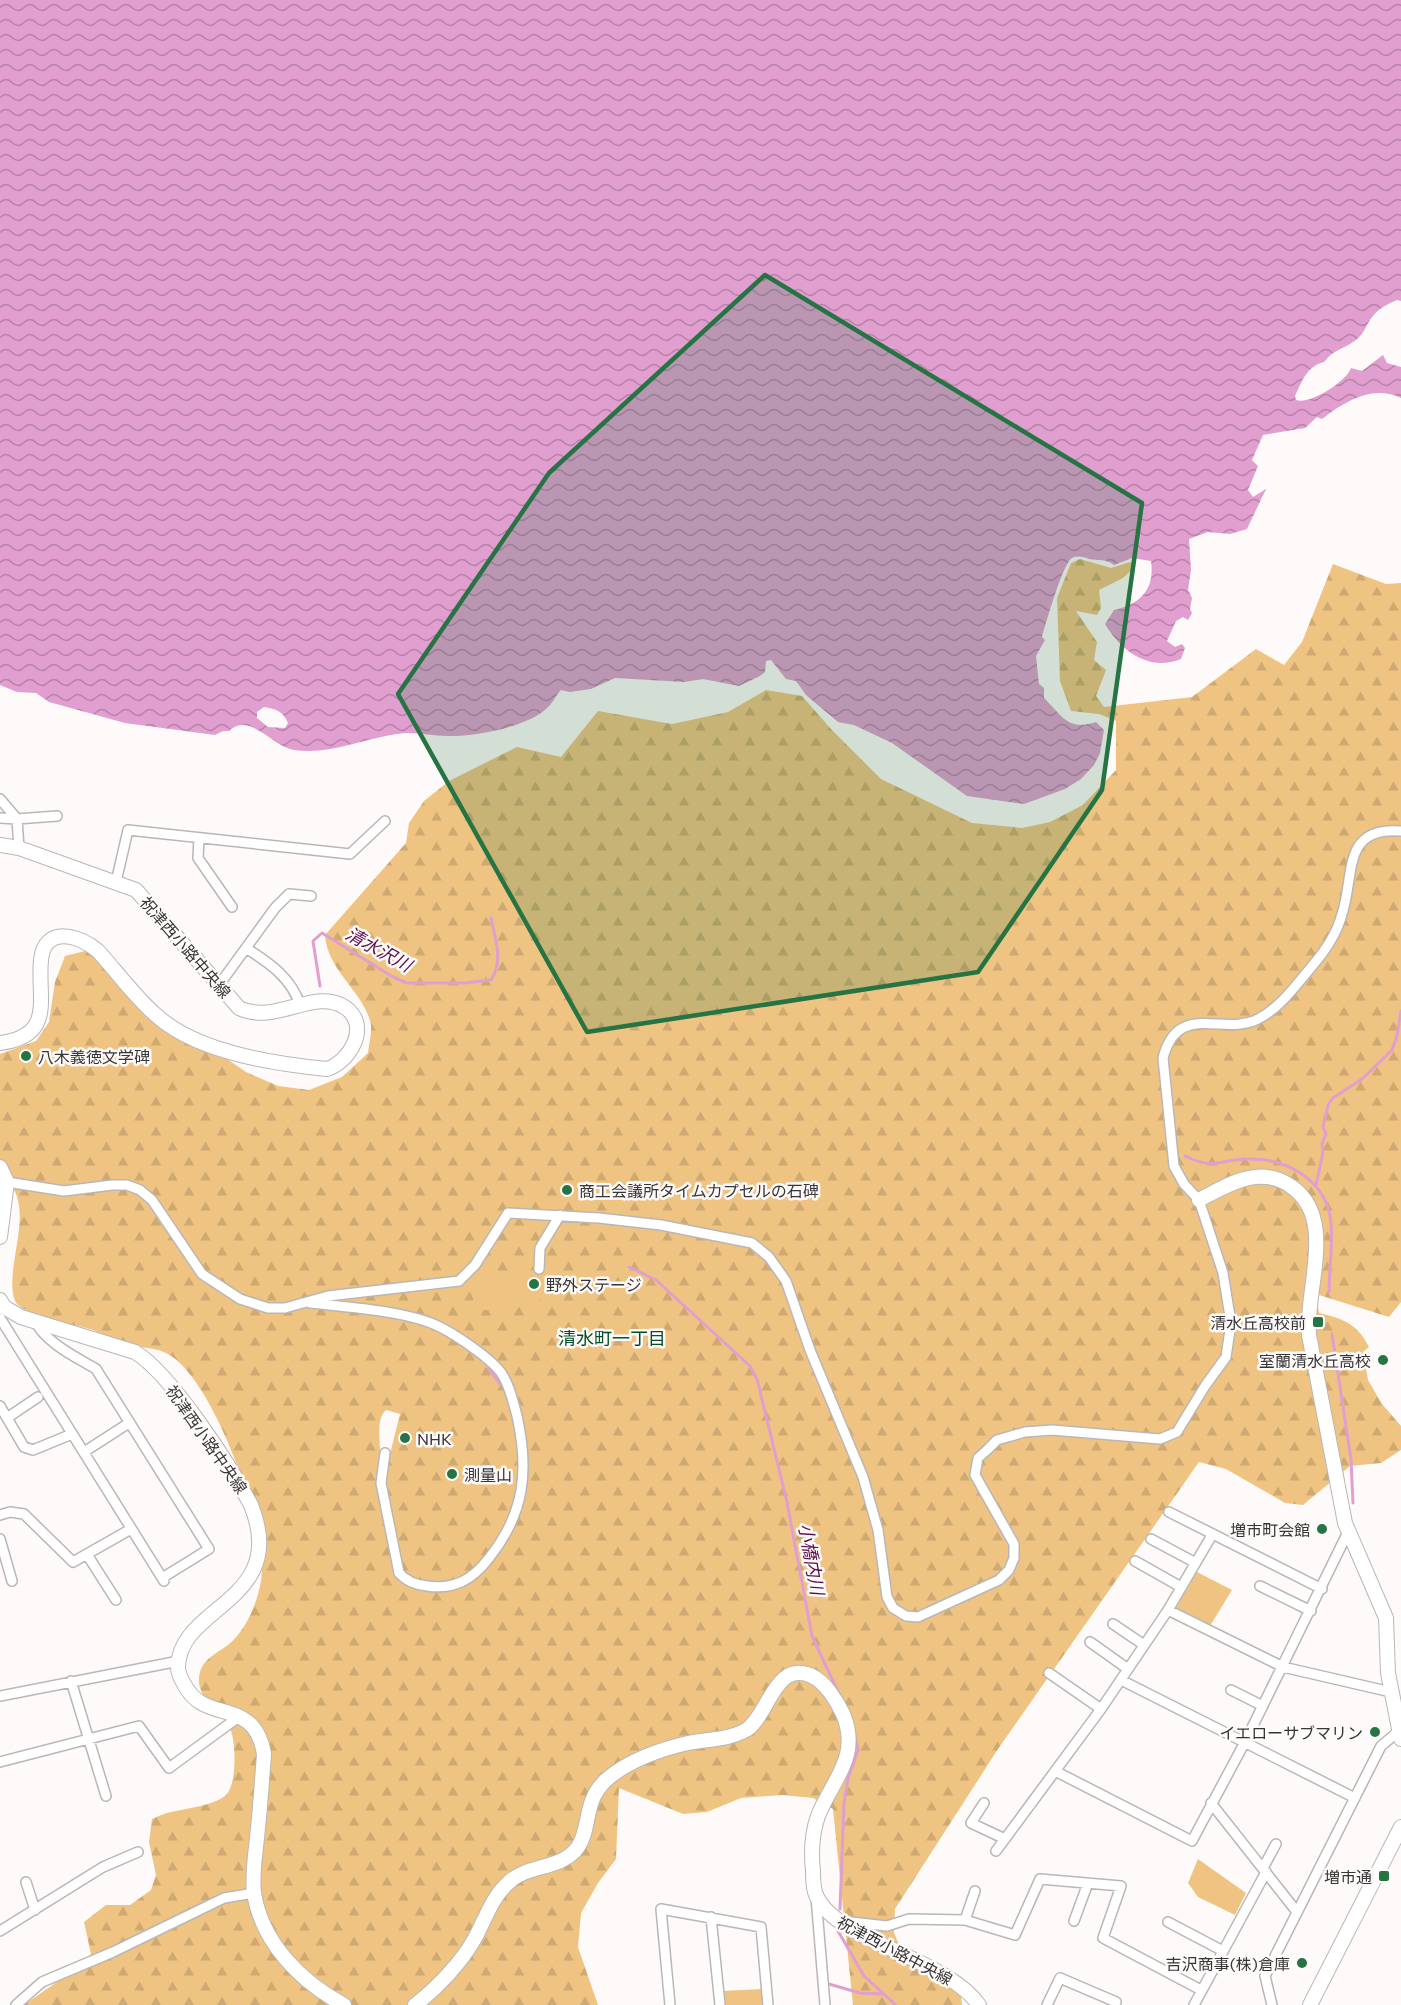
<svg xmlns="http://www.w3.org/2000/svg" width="1401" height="2005" font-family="Commissioner,'Noto Sans JP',sans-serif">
<defs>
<pattern id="forest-firs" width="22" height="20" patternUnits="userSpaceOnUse" patternTransform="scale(1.5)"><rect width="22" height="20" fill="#efc482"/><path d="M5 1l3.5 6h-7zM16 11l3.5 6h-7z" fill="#cea971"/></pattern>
<pattern id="water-waves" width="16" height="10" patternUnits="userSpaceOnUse" patternTransform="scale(1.5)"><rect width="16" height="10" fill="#e09fcf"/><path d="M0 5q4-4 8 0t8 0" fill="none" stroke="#b682a9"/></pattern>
</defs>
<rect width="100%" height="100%" fill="#fefaf9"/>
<!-- forest -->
<path fill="url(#forest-firs)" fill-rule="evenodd" d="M1080 559 1111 568 1130 562 1135 567 1123 578 1099 590 1101 608 1097 615 1076 611 1097 642 1094 660 1106 670 1096 696 1104 707 1192 697 1256 649 1284 665 1302 642 1333 564 1386 584 1401 583V1302L1389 1317 1316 1294 1319 1313C1342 1318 1358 1324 1369 1347L1363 1352 1368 1380 1382 1404 1401 1426V1450L1381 1463 1350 1466 1303 1505 1285 1503 1226 1469 1199 1462 998 1749 895 1909 894 1933 905 1958 961 1995 962 2005H853L833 1809 813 1798 782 1795 741 1798 707 1812 683 1814 619 1788 616 1859 598 1883 581 1913 578 1947 598 2005H24L71 1972 91 1954 84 1922 106 1905H130L151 1890 156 1875 149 1842 152 1819C174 1807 206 1810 225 1796 237 1786 236 1745 231 1731 225 1710 190 1699 201 1669 206 1657 219 1652 228 1645 246 1630 257 1604 261 1581 269 1533 213 1375 166 1353 156 1348 142 1348 131 1345 118 1342 105 1335 93 1330 72 1323 31 1318 16 1303 0 1271 43 1199 0 1177V1054L36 1041 49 1022 55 982 65 956 85 951 114 966 176 1024 246 1072 278 1086 309 1090 342 1077 368 1053C369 1043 373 1030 370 1020 360 989 327 969 325 935L406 843 409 823 424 801 449 781 517 747 561 757 598 711 672 724 728 712 766 690 802 696 831 729 881 779 972 823 1022 828 1050 822 1083 805 1116 770V721L1099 714 1071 711 1060 681 1057 598 1071 563ZM386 1410 400 1414 390 1454 380 1451C380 1438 376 1419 386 1410Z"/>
<!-- park -->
<path fill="#efc482" d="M541 1269 540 1299 535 1305 476 1311 470 1287 475 1279Z
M1197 1572 1232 1590 1210 1626 1176 1608Z
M1198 1859 1246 1893 1235 1915 1198 1897 1188 1883Z
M761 1989 763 2005H724L723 1991Z"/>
<!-- water -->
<path fill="url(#water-waves)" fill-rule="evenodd" d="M0 0H1401V301L1397 300C1388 304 1379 308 1373 316 1366 324 1365 333 1356 340 1344 349 1334 349 1324 362 1307 366 1302 381 1295 396L1296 400C1310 405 1347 381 1351 368L1362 371 1383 355 1387 363 1401 367V398C1373 384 1344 402 1322 419L1317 417 1305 428 1263 435 1252 460 1258 466 1248 490 1253 497 1266 489 1247 529 1230 534 1208 532 1189 539 1191 570 1188 590 1192 598 1190 609 1192 613 1188 620 1183 617 1176 621 1167 641 1175 647 1182 644 1185 648 1181 659C1149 672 1121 651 1105 624L1114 610C1141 604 1155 589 1151 561L1132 558 1114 565C1105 558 1098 561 1089 559 1084 557 1078 555 1072 558 1063 563 1046 623 1042 637L1045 640 1036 656 1039 684 1044 688V698C1063 717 1068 731 1096 722L1104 730 1100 753 1094 765 1081 779 1065 789 1024 804 967 796 892 743 854 725 838 722 806 695 796 681 786 679 771 660 766 661 765 672 760 676 739 686 703 679 684 682 615 678 591 689 570 692 561 690C556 695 553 703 547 708 528 727 474 737 447 736 431 736 413 731 397 734 362 739 330 755 294 750 273 747 249 711 229 731H223L215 735 125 723 49 702 36 693 17 692 0 685ZM264 707C276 709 283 711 288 723L285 728 268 727 257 718V712Z"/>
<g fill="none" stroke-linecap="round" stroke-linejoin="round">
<!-- stream -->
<path stroke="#e09fcf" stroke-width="3" d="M320 986 313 941 322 933 393 977 407 983H465L491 980C504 960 495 939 491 918
M1185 1156C1216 1171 1219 1159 1248 1159 1287 1158 1327 1180 1331 1223 1333 1245 1329 1270 1329 1292
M1316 1185 1323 1152 1322 1144 1326 1134 1323 1127 1328 1105 1333 1098 1362 1079 1392 1050 1397 1036 1401 1011
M629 1267 656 1280 750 1366 757 1379 787 1502 812 1636 839 1694
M1332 1334 1351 1459 1353 1503
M489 1369 500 1384
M840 1909 844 1804 848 1778 858 1750 854 1731
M838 1931 864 1976 896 2005
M829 1984 860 1993 883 1994"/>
<!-- street casing -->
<g stroke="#bab6b6" stroke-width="12">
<path id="street" d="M0 799 17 819 57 816
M0 818 17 819 19 848
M199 838 198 858 232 907
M116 882 128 830 350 854 385 821
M246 948C269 963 291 977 300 1005
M219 985 275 908 289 894 311 896
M7 1182 64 1191 112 1185H127L140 1190 152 1200 202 1274 240 1299 268 1308H285L328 1296 459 1281 475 1265 508 1213 599 1218 661 1225 752 1243 769 1257 786 1281 810 1350 863 1477 878 1530 887 1597 893 1608 906 1616 918 1617 999 1580 1009 1570 1014 1558V1544L975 1475 978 1458 987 1450 997 1440 1025 1432 1052 1430 1160 1439 1177 1432 1205 1386 1226 1357 1231 1323 1223 1273 1199 1200 1184 1184 1174 1166 1163 1058C1178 1000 1224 1037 1258 1019 1280 1008 1297 984 1313 965 1325 951 1337 933 1342 914 1355 876 1341 826 1401 831
M539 1269 540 1248 560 1215
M310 1303C345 1307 410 1311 440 1327 456 1335 492 1359 502 1374 510 1387 513 1401 517 1416 529 1470 525 1513 489 1558 473 1579 455 1590 427 1586 416 1585 407 1582 399 1573L381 1483 385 1453
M0 1318 164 1581
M35 1321C46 1343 76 1357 96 1369L209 1549 162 1578
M0 1406 24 1447 33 1450 72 1434
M7 1418 38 1397
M84 1452 129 1423
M1169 1512 1322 1589
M0 1515 10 1512 24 1514 73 1562 131 1529
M0 1539 12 1581
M1151 1539 1194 1562
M88 1556 116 1600
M1135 1561 1181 1587
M1260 1586 1311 1611
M1168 1610 1283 1667 1391 1692
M1113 1624 1144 1645
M1090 1642 1128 1669
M1049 1673 1101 1709
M1121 1680 1355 1798
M71 1681 106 1796
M1231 1690 1263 1706
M0 1696 179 1661
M0 1762 139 1726 169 1768 240 1716
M1055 1771 1192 1841 1245 1742 1348 1532
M984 1803 971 1823 1005 1839
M1211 1803 1297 1912
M996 1851 1101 1709 1168 1610 1212 1535
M1263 1868 1276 1844
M26 1882 35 1910
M816 1897 825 2005
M711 1917 720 2005
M965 1920 975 1891
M842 1921 887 1926 909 1919 965 1920 1015 1935 1040 1879 1121 1886 1103 1938 1201 1990
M1074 1921 1088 1883
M1168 1922 1223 1951
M0 1931 103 1867 138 1852
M16 2005 42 1982 113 1952 224 1898 254 1893
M670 2005 661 1909 761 1927 768 2005
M1047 2005 1060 1978 1116 2002
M1194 2005 1266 1872
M1272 2005 1265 1976 1381 1746 1399 1731"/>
</g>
<!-- secondary casing -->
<g stroke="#bab6b6" stroke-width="16">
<path id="secondary" d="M0 845 19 848 136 890 239 1008C276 1026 315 986 346 1008 371 1027 349 1062 327 1069 274 1064 197 1052 157 1016 135 997 117 972 98 951 80 935 44 925 41 960 37 998 56 1036 0 1043
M0 1167 7 1182 0 1237
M1199 1200C1229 1184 1260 1164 1292 1187 1337 1219 1305 1289 1309 1335L1345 1523 1386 1618 1388 1673 1401 1739
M0 1300 4 1307 21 1317 135 1352C171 1374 230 1465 251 1505 290 1602 179 1605 178 1667 178 1673 181 1679 184 1684 205 1726 254 1695 264 1754 262 1782 260 1810 257 1838 255 1856 252 1875 254 1893 262 1943 301 1982 344 2005
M415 2005C436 1989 462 1962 475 1938 485 1920 492 1897 508 1883 527 1864 562 1870 578 1847 591 1828 583 1801 606 1780 627 1761 661 1749 688 1743 708 1739 728 1740 746 1730 769 1716 774 1659 812 1676 825 1682 837 1701 843 1714 861 1757 832 1780 818 1816 812 1833 811 1853 813 1871 813 1878 813 1888 816 1895 835 1941 945 1957 979 2005
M1310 2005 1401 1827"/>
</g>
<!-- street -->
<use href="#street" stroke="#fff" stroke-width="9"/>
<!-- secondary -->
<use href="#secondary" stroke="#fff" stroke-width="14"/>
</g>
<!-- marked area -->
<path fill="#267443" fill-opacity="0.2" stroke="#267443" stroke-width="4.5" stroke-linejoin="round" d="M765 275 1142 503 1102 790 978 972 587 1032 398 694 549 473Z"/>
<!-- markers -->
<g fill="#267443" stroke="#fefaf9" stroke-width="2">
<circle cx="26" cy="1056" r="6"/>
<circle cx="567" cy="1190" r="6"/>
<circle cx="534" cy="1284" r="6"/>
<rect x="1312" y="1316" width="12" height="12" rx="3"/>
<circle cx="1383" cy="1360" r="6"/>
<circle cx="405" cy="1438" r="6"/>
<circle cx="452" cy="1474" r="6"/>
<circle cx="1322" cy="1529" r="6"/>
<circle cx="1375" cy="1732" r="6"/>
<rect x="1378" y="1870" width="12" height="12" rx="3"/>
<circle cx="1302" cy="1963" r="6"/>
</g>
<g text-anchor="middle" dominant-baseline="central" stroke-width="5" stroke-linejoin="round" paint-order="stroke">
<!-- street labels -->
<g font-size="16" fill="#373636" stroke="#fefaf9">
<text transform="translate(186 947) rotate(49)">祝津西小路中央線</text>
<text transform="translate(207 1439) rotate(55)">祝津西小路中央線</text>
<text transform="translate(895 1950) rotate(28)">祝津西小路中央線</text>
</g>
<!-- poi labels -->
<g font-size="16" fill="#373636" stroke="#fefaf9" text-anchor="end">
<text x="38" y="1056" text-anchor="start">八木義徳文学碑</text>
<text x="579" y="1190" text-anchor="start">商工会議所タイムカプセルの石碑</text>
<text x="546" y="1284" text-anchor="start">野外ステージ</text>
<text x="1306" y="1322">清水丘高校前</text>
<text x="1371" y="1360">室蘭清水丘高校</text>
<text x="417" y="1438" text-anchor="start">NHK</text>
<text x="464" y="1474" text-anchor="start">測量山</text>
<text x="1310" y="1529">増市町会館</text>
<text x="1363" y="1732">イエローサブマリン</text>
<text x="1372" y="1876">増市通</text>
<text x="1290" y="1963">吉沢商事(株)倉庫</text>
</g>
<!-- water labels -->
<g font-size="18" font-style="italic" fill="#5a0d4d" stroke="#fefaf9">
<text transform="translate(379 949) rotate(29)">清水沢川</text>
<text transform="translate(812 1559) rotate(80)">小橋内川</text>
</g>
<!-- neighbourhood labels -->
<g font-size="18" fill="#005026" stroke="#fefaf9">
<text x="612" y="1338">清水町一丁目</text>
</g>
</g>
</svg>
